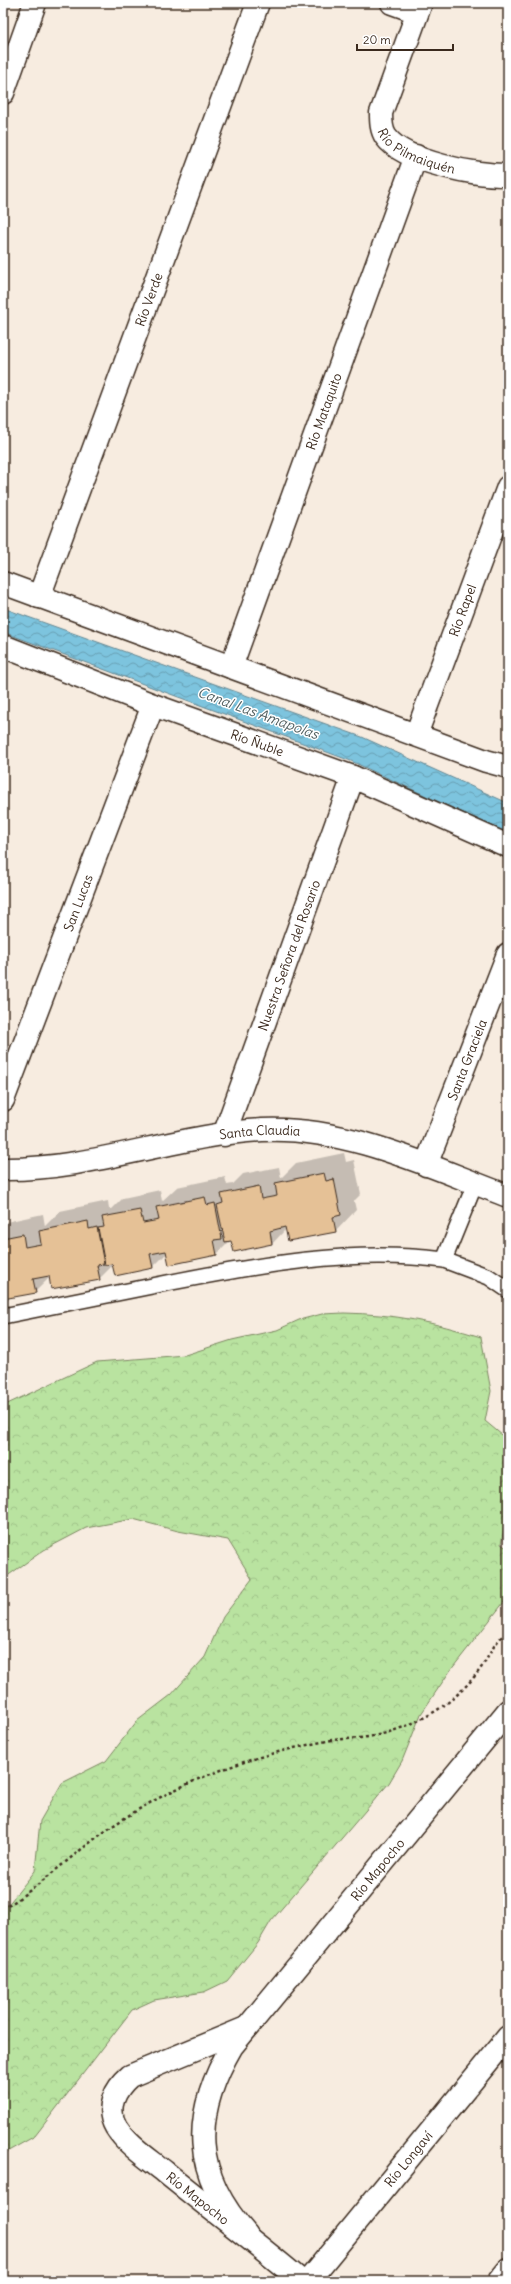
<svg xmlns="http://www.w3.org/2000/svg" width="511" height="2284" font-family="Delius,sans-serif">
<defs>
<pattern id="forest-crowns" width="20" height="18" patternUnits="userSpaceOnUse"><rect width="20" height="18" fill="#b9e3a0"/><path d="M2 6a3 3 0 1 1 6 0M12 15a3 3 0 1 1 6 0" fill="none" stroke="#a0c389"/></pattern>
<pattern id="water-waves" width="16" height="10" patternUnits="userSpaceOnUse"><rect width="16" height="10" fill="#7dc4de"/><path d="M0 5q4-4 8 0t8 0" fill="none" stroke="#689fb3"/></pattern>
</defs>
<rect width="100%" height="100%" fill="#f7ece0"/>
<filter id="ink" filterUnits="userSpaceOnUse"><feTurbulence type="fractalNoise" baseFrequency=".025" numOctaves="2"/><feDisplacementMap in="SourceGraphic" scale="8" xChannelSelector="R" yChannelSelector="G"/><feConvolveMatrix kernelMatrix="1 2 1 2 8 2 1 2 1" color-interpolation-filters="sRGB"/></filter>
<g filter="url(#ink)">
<!-- forest -->
<path fill="url(#forest-crowns)" stroke="#7a865f" d="M344 1313C395 1314 433 1322 481 1337L491 1391 485 1421 508 1440V1509L501 1544 508 1549V1597L450 1671 421 1714 402 1761 389 1783 271 1921 258 1943 227 1981 204 1992 154 2000 132 2010 35 2136 3 2154V1911L35 1871 40 1821 62 1783 106 1761 137 1721 171 1695 205 1657 223 1617 252 1579 228 1540 178 1531 133 1519 86 1528 44 1550 3 1579V1406L97 1362 185 1355 232 1340 277 1330 299 1320 322 1314Z"/>
<!-- water -->
<path fill="url(#water-waves)" stroke="#638691" d="M3 608 362 737 508 803 506 833 351 761 3 632Z"/>
<!-- shadow -->
<path fill="#0003" d="M344 1153 346 1162 354 1160 361 1194 354 1201 356 1210 336 1231 289 1240 286 1229 272 1244 232 1239 217 1254 168 1252 153 1267 113 1265 99 1279 50 1277 35 1292 3 1298V1225L6 1222 43 1214 45 1226 60 1211 108 1201 109 1209H112L123 1198 160 1190 162 1201 177 1187 225 1177 227 1185 233 1184 243 1174 279 1167 281 1178 296 1163Z"/>
<!-- building -->
<path fill="#e5c196" stroke="#3b2a1e" d="M324 1173 326 1181 334 1179 341 1215 333 1217 336 1232 288 1241 285 1227 270 1231 272 1244 234 1252 231 1241 225 1242 217 1205 223 1203 221 1194 259 1186 261 1199 277 1196 275 1183Z
M205 1197 207 1205 215 1203 222 1239 214 1240 217 1255 169 1265 166 1251 150 1254 153 1268 115 1276 112 1264 105 1265 98 1228 104 1227 102 1217 140 1210 143 1223 159 1220 156 1207Z
M88 1221 89 1229 97 1227 104 1264 97 1265 100 1280 51 1289 49 1276 33 1279 36 1293 3 1299V1238L23 1234 25 1247 41 1244 39 1231Z"/>
<g fill="none" stroke-linecap="round" stroke-linejoin="round">
<!-- service casing -->
<g stroke="#3b2a1e" stroke-width="18">
<path id="service" d="M444 1260 489 1277 508 1290
M3 1316C58 1305 112 1294 167 1283 258 1265 351 1248 444 1260L475 1184"/>
</g>
<!-- minor casing -->
<g stroke="#3b2a1e" stroke-width="25">
<g id="minor">
<path d="M392 3 417 12"/>
<path id="s1" d="M421 3 381 113C381 121 381 130 386 137 404 162 478 176 508 175"/>
<path d="M3 93 35 3"/>
<path d="M3 583 486 761 508 767"/>
<path id="s2" d="M39 597 258 3"/>
<path id="s3" d="M3 646 153 705 353 777 508 846"/>
<path id="s4" d="M231 667 416 156"/>
<path id="s5" d="M416 735 508 487"/>
<path id="s6" d="M3 1100 153 705"/>
<path id="s7" d="M224 1135 353 777"/>
<path id="s8" d="M426 1165 508 954"/>
<path id="s9" d="M3 1169C92 1170 175 1135 262 1130 348 1126 430 1167 508 1196"/>
<path id="s10" d="M308 2281 508 2037"/>
<path d="M499 2281 508 2270"/>
</g>
</g>
<!-- tertiary casing -->
<g stroke="#3b2a1e" stroke-width="25">
<g id="tertiary">
<path id="s11" d="M246 2028 130 2076C115 2089 105 2108 116 2127 127 2145 149 2159 165 2172 210 2209 257 2243 301 2281"/>
<path id="s12" d="M247 2235C192 2173 191 2116 232 2046L508 1711"/>
</g>
</g>
<!-- path -->
<path stroke="#3b2a1e" stroke-width="2.5" stroke-dasharray="3 3" stroke-linecap="butt" d="M3 1909C35 1889 62 1864 92 1841 131 1811 177 1786 224 1769 259 1756 295 1747 332 1740 341 1739 350 1739 359 1738 382 1736 404 1728 425 1717 447 1706 469 1686 483 1665 491 1653 495 1640 508 1632"/>
<!-- service -->
<use href="#service" stroke="#fff" stroke-width="15"/>
<!-- minor -->
<use href="#minor" stroke="#fff" stroke-width="22"/>
<!-- tertiary -->
<use href="#tertiary" stroke="#fff" stroke-width="22"/>
</g>
</g>
<g text-anchor="middle" dominant-baseline="central" stroke-width="3" stroke-linejoin="round" paint-order="stroke">
<!-- street labels -->
<g font-size="13" fill="#3b2a1e" stroke="#fff">
<text stroke="none"><textPath href="#s1" startOffset="176">Río Pilmaiquén</textPath></text>
<text stroke="none"><textPath href="#s2" startOffset="317">Río Verde</textPath></text>
<text stroke="none"><textPath href="#s4" startOffset="272">Río Mataquito</textPath></text>
<text stroke="none"><textPath href="#s5" startOffset="133">Río Rapel</textPath></text>
<text stroke="none"><textPath href="#s3" startOffset="272">Río Ñuble</textPath></text>
<text stroke="none"><textPath href="#s6" startOffset="211">San Lucas</textPath></text>
<text stroke="none"><textPath href="#s7" startOffset="191">Nuestra Señora del Rosario</textPath></text>
<text stroke="none"><textPath href="#s8" startOffset="113">Santa Graciela</textPath></text>
<text stroke="none"><textPath href="#s9" startOffset="260">Santa Claudia</textPath></text>
<text stroke="none"><textPath href="#s12" startOffset="435">Río Mapocho</textPath></text>
<text stroke="none"><textPath href="#s10" startOffset="158">Río Longaví</textPath></text>
<text stroke="none"><textPath href="#s11" startOffset="292">Río Mapocho</textPath></text>
</g>
<!-- water labels -->
<g font-size="14" font-style="italic" fill="#526061" stroke="#fff">
<text transform="translate(258 713) rotate(20)">Canal Las Amapolas</text>
</g>
</g>
<!-- margin -->
<rect width="511" height="2284" fill="none" stroke="#fff" stroke-width="16"/>
<rect x="8" y="8" width="495" height="2268" fill="none" stroke="#3b2a1e" stroke-width="1.5" filter="url(#ink)"/>
<!-- scale -->
<path d="M357 44v6h96v-6" fill="none" stroke="#3b2a1e" stroke-width="2"/>
<text x="363" y="44" font-size="12" fill="#3b2a1e" stroke="#ffffff" stroke-width="3" paint-order="stroke">20 m</text>
</svg>
